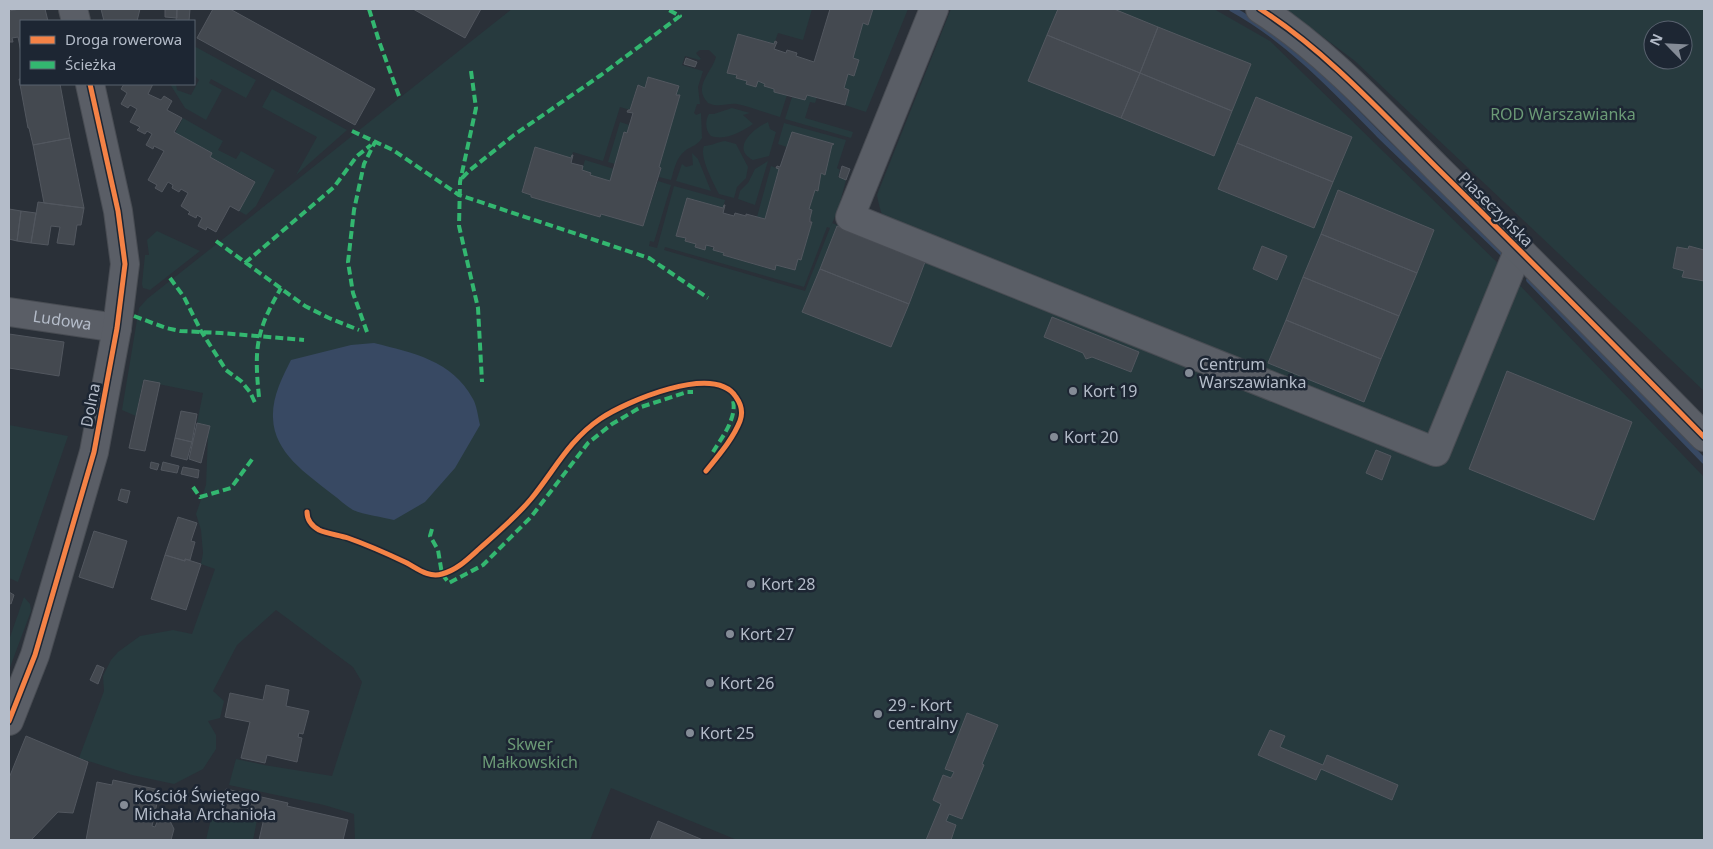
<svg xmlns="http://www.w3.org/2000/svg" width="1713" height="849" font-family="'Noto Sans',sans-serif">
<rect width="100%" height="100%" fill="#2a3038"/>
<!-- green -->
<path fill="#273a3e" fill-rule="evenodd" d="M512 9H812L803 40 778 33 774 44 738 34 727 73 737 75 736 78 747 81 756 87 758 81 765 84V86L774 89V92L787 95 780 117C766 113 751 107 737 104 727 103 718 108 708 103 692 87 712 72 716 57L709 50H700L696 53 701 59 699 60 685 56 682 65 703 71 698 87 700 104H697L694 113 696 115 701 113 702 138C698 145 692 146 686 150 676 157 674 170 671 180L659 177 661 168 659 167 679 95H676L679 86 648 77 645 88 637 86 630 110 620 107 603 161 573 152 571 158 535 148 522 191 531 195V197L600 217 601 214 643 226 658 181 671 185 654 242 650 241 649 246 657 248 674 186 725 200 723 208 687 198 676 236 686 238 685 241 696 244 695 247 705 250 706 245 724 253 723 255 774 270 776 265 795 270 798 259 801 260 812 222 810 218 812 210 809 209 815 190 818 191 821 173 825 174 832 145 834 144 792 132 787 147 778 144 784 123 846 140 837 168 840 170 838 177 846 180 838 210 830 228 827 227 804 287 665 247 664 250 805 291 832 223 905 253C891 233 881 220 877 195L951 9H1214L1270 41 1508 273 1704 477V840H737L611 788 590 840H355L354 814 324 805 229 785 236 759 264 765 332 776 362 682 353 667 276 610 237 645 213 691 224 701 220 718 208 721 216 735V749L203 769 174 784 132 775 79 758 104 691 103 676 111 660 118 652 140 636 173 630 192 634 215 569 201 564 203 553 201 530 196 514 206 485 208 435 210 426 197 423 203 393 143 381 136 416 122 410 139 308 147 299C269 203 390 105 512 9Z
M873 9H908L866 112 845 105 849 90 844 88 848 74 853 76V58L863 23 868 25Z
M1286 9H1704V391L1355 61ZM1653 30H1683V60H1653Z
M194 46 256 80 246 98 211 79 209 83 222 90 206 120 185 108 170 84H176L177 90 191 95 199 80 194 75Z
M272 89 347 130 296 175 317 137 262 107Z
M807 95 817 97 815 103 810 102 805 118 853 132 851 138 785 119 792 97 805 100Z
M732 108 750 113 743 115 753 124C741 132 726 141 711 136 705 131 705 120 709 114H714Z
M183 118 223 141 218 150 236 159 241 151 275 170 256 206 246 215 239 211 255 181 210 157 212 153 175 133Z
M620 122 629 125 627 133 624 132 615 164 608 162Z
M768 122 770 129 776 132 769 156 753 160C730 148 754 128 768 122Z
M725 141 736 144 748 167 746 178 737 187 734 198 719 194C714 184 699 157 704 146 711 146 717 142 725 141Z
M692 153 698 159 711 191 676 181 683 161 682 164 686 167 693 165Z
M585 160 614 169 610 181 590 175 591 173 582 170Z
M768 161 755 205 738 199 740 191 748 183 755 169Z
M771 166 779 169 765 219 757 217Z
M157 231 200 251 150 290 143 288 142 284 145 255H149L147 240Z
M9 425 68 436 18 582 9 578Z
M24 597 30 604 31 611 9 670V640Z
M213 810 257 820 253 840H206Z"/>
<!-- water -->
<path fill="#384963" d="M374 343C413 353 452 360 473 399 477 406 478 417 480 425L455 468 425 502 394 520C383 517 364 515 353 510 346 506 339 499 332 494 307 474 274 453 273 418 272 397 282 378 291 360L351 345Z"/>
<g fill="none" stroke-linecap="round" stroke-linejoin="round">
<!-- stream -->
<path stroke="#384963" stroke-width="5.5" d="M1232 9C1287 39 1335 90 1379 135 1421 176 1464 216 1506 257
M1529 280 1704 461"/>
</g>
<!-- building -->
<path fill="#444950" stroke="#52575f" d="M20 9H45L48 21H21V52L18 37 12 38 13 42H9V11Z
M101 9H140L137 21H104Z
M165 9H177V18L165 17Z
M177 9H190L189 21H176Z
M213 9H230L375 89 355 125 197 38Z
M413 9H481L465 38Z
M830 9H873L868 25 863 23 853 58 859 60 854 76 848 74 844 88 849 90 845 105 807 95 805 100 774 92V89L764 86 765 84 758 81 756 87 746 84 747 81 736 78 737 75 727 73 738 34 774 44 775 41 777 42 774 49 786 53 787 50 797 53 796 56 814 62Z
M1058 9H1114L1158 27 1140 73 1047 35Z
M1158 27 1251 64 1232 111 1140 73Z
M1047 35 1140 73 1121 118 1028 81Z
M686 58 697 62 695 67 684 64Z
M1140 73 1232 111 1214 156 1121 118Z
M648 77 679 86 676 95H680L659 167 661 168 643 226 601 214 600 217 531 197V195L522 192 535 147 571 158 572 155H573L571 163 583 166 582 170 591 173 590 175 610 181 624 132 627 133 633 113 627 112 628 110H630L638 85 645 88Z
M19 79H21V84H60L70 138 33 145 29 128H28Z
M124 84H153L148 94 161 100 164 96 172 101 167 110 182 118 174 132 212 153 210 157 255 182 239 211 230 206 216 232 207 227 206 230 198 226 202 218 197 215 196 218 188 214 190 212 181 206 188 193 181 189 179 192 172 188 173 185 168 182 162 192 155 188 157 185 148 180 164 151 154 146 153 149 146 145 152 134 147 131 145 134 137 130 140 127 130 122 137 109 130 105 128 108 121 104 127 93 121 89Z
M1256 97 1352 137 1333 182 1237 143Z
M792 132 834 144 832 145 825 175 821 173 818 191 815 190 809 209 812 210 810 218V222H812L801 260 798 259 795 270 776 265 775 270 723 255 724 253 713 250 714 247 706 245 705 250 695 247 696 244 685 241 686 238 676 236 687 198 723 208 724 205H725L723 213 734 216 735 213 746 216V214L765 219 779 169 776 168 777 166 780 167Z
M70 138 84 208 44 203 33 145Z
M1237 143 1333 182 1314 228 1218 189Z
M842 166 850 169 846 180 839 177Z
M1338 190 1434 230 1417 273 1321 234Z
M38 202 84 208 81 225H77L74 245 57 243 60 227 51 226 48 245 31 243Z
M9 209 21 211 17 241 9 239Z
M21 211 36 213 31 243 17 241Z
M837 226 925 262 909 304 820 269Z
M1321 234 1417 273 1399 316 1303 277Z
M1262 246 1287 256 1277 280 1253 269Z
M1689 246 1704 250V281L1682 277 1684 271 1673 268 1677 247 1688 249Z
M820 269 909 304 891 347 802 312Z
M1303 277 1399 316 1381 359 1286 320Z
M1052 317 1139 352 1131 372 1092 357 1086 359 1083 353 1044 337Z
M1286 320 1381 359 1364 402 1268 363Z
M9 334 64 342 59 376 9 368Z
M1507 371 1632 422 1594 520 1469 469Z
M144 380 160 383 145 451 129 448Z
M181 411 197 414 192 442 175 438Z
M197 423 210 426 201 463 189 459Z
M175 438 192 442 187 460 171 456Z
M1376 450 1391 456 1382 480 1366 473Z
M151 462 159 464 157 470 150 468Z
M163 462 179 466 177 473 161 470Z
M183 467 199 470 198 478 181 474Z
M121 489 130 491 127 503 118 500Z
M178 517 197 523 191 541 195 542 190 560 185 559V561L165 555Z
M94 531 127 541 113 588 79 577Z
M165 555 185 561V559L201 564 186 610 151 599Z
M9 592 14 595 11 604 9 603Z
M97 665 104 668 98 684 90 680Z
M266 685 289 690 286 706 309 711 303 734 299 733 298 737 302 738 297 762 267 755 265 763 241 758 250 722 225 717 230 693 263 700Z
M967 713 998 725 982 764 984 765 962 819 949 814 946 821 956 825 951 840H926L941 804 933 800 943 775 951 778 954 772 945 769Z
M1270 730 1285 736 1280 747 1323 765 1327 755 1398 785 1392 800 1321 769 1316 780 1258 755Z
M26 736 88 762 73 813 58 812 31 840H9V778Z
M113 780 160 790 152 826 155 827 157 822 162 820 170 821 174 829 171 840H86L97 782 112 785Z
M226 789 288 803 287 806 348 820 343 840H259L264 818 221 808Z
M658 821 703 840H650Z"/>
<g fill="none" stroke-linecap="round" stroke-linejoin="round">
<!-- minor casing -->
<g stroke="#484c53" stroke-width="30">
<g id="minor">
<path d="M73 9 76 21"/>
<path d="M934 9 850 217 1436 452 1519 249"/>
<path d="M1260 9C1326 51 1382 113 1437 168 1527 257 1616 347 1704 437"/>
<path id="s1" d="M9 312 117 328"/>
<path d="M9 721 35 655 94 452 117 328 125 264 118 211 90 84"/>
</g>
</g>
<!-- minor -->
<use href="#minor" stroke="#5a5e66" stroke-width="28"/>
<!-- quiet -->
<path stroke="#33b770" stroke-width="4" stroke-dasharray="8 4" stroke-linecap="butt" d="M369 9 379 41 399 96
M471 71 476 108 460 182 459 226 478 308 482 382
M352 131 393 150 459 195 649 258 708 298
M462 178 470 170 514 135 601 75 680 16 667 9
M216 241 305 306 329 318 359 330
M245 263 334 187 357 156 371 145
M170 278 184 297 201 331 226 370 241 381 250 392 256 405
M134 316 166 328 180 331 221 333 304 340
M367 332 353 293 348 262 354 210 364 164 375 142
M259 397C254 348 256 331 281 288
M713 452C722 437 737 419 733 400
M193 487 200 497 231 488 253 458
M432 529 430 536 438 550 442 574 449 583 483 565 531 517 588 443 612 424 641 407 687 392H693"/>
<!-- cycleway casing -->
<g stroke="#1d2633" stroke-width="8">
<path id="cycleway" d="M1260 9C1326 51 1382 113 1437 168 1527 257 1616 347 1704 437
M307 512C307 521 312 526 319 530 328 534 339 535 348 538 368 545 388 554 407 563 418 569 429 578 442 574 457 570 468 559 479 549 497 533 516 517 531 499 554 471 569 440 600 419 625 402 714 363 736 397 741 404 743 413 740 421 733 439 718 456 706 471
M9 721 35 655 94 452 117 328 125 264 118 211 90 84"/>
</g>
<!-- cycleway -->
<use href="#cycleway" stroke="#f48246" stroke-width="5"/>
</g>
<!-- markers -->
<g fill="#848b96" stroke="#1d2633" stroke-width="2">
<circle cx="1189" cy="373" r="5"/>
<circle cx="1073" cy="391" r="5"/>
<circle cx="1054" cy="437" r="5"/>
<circle cx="751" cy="584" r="5"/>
<circle cx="730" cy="634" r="5"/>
<circle cx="710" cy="683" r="5"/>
<circle cx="878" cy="714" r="5"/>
<circle cx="690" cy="733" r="5"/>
<circle cx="124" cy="805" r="5"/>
</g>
<g text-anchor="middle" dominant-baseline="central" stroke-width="5" stroke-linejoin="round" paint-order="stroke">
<!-- park labels -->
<g font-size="16" fill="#6b9a76" stroke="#1d2633">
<text x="1563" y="114">ROD Warszawianka</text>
<text x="530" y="744">Skwer<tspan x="530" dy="18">Małkowskich</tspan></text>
</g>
<!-- street labels -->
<g font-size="16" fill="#b4bcc9" stroke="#1d2633">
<text transform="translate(1496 209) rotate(45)">Piaseczyńska</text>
<text stroke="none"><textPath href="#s1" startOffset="54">Ludowa</textPath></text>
<text transform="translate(90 405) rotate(-79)">Dolna</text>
</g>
<!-- poi labels -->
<g font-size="16" fill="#b4bcc9" stroke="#1d2633" text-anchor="start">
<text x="1199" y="364">Centrum<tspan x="1199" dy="18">Warszawianka</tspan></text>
<text x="1083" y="391">Kort 19</text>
<text x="1064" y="437">Kort 20</text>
<text x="761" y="584">Kort 28</text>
<text x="740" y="634">Kort 27</text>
<text x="720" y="683">Kort 26</text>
<text x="888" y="705">29 - Kort<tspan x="888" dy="18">centralny</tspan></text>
<text x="700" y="733">Kort 25</text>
<text x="134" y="796">Kościół Świętego<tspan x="134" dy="18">Michała Archanioła</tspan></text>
</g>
</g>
<!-- border -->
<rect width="1713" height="849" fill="none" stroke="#b4bcc9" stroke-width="20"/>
<!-- legend -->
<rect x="20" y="20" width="175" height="65" fill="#1d2633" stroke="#59626f"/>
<rect x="30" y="36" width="25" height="8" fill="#f48246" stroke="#59626f"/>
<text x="65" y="45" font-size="15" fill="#b4bcc9">Droga rowerowa</text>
<rect x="30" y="61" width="25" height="8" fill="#33b770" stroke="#59626f"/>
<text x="65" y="70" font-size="15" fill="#b4bcc9">Ścieżka</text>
<!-- north arrow -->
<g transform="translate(1668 45) rotate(294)"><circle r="24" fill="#1d2633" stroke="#59626f"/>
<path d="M0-4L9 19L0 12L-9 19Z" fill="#848b96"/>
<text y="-8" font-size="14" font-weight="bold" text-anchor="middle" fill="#b4bcc9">N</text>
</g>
</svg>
